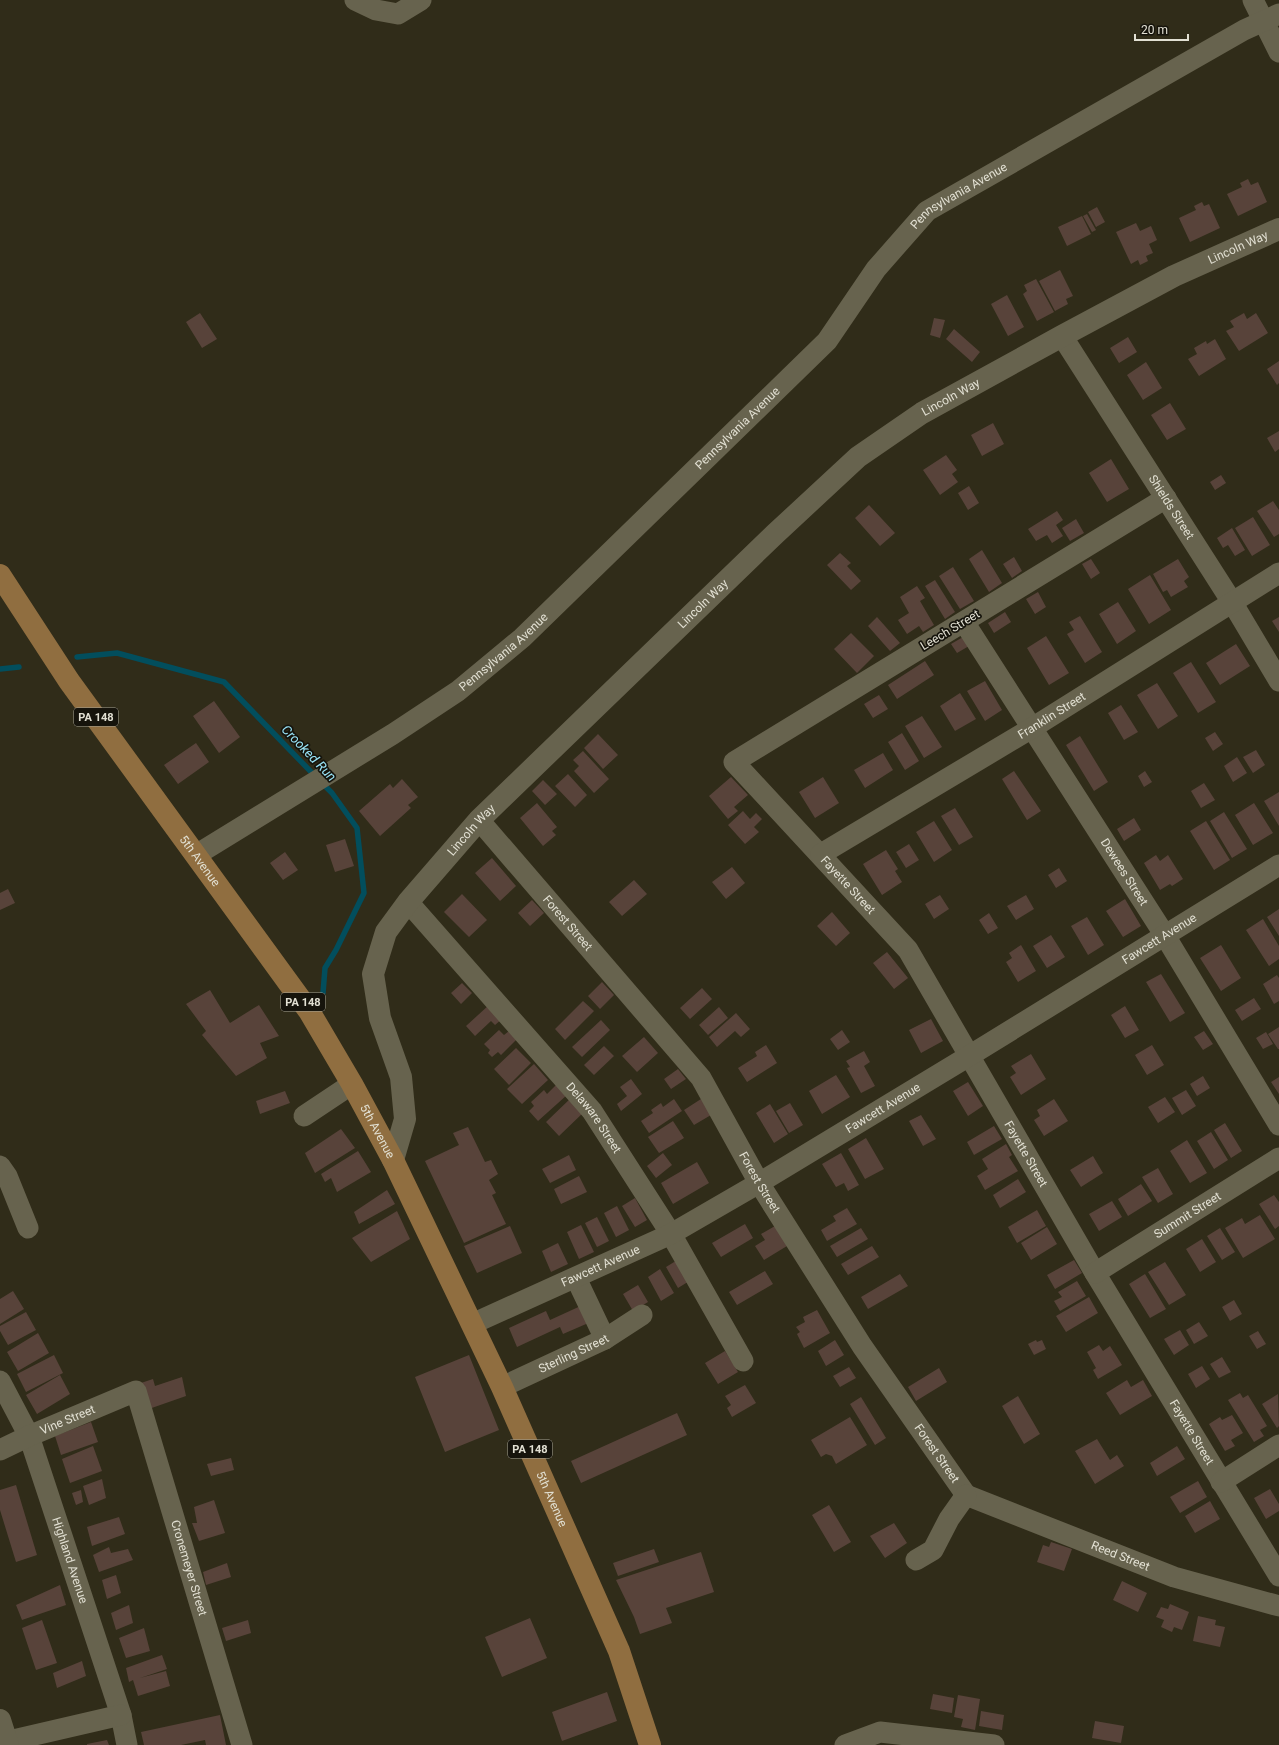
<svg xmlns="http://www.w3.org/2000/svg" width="1279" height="1745" font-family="Roboto,sans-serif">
<rect width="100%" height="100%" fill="#302c19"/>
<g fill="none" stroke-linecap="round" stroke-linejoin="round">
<!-- stream -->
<path stroke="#024e5d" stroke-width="5.5" d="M77 657 117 653 224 682 316 777
M0 669 19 667
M322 783 332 793 357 828 364 893 336 950 325 968 323 993"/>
</g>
<!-- building -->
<path fill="#58433a" d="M1248 179 1251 185 1258 182 1267 202 1238 216 1227 194 1242 187 1240 183Z
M1202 202 1204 206 1209 204 1220 228 1190 242 1179 218 1196 210 1194 206Z
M1097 207 1105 222 1096 227 1088 212Z
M1087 214 1096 230 1092 232 1083 216Z
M1082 216 1091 234 1067 246 1058 227Z
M1136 223 1140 231 1151 226 1157 240 1149 244 1153 253 1146 256 1148 261 1140 265 1138 260 1131 264 1116 232Z
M1060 270 1073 296 1066 299 1068 304 1055 311 1039 281Z
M1036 279 1054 312 1037 321 1023 294 1027 291 1024 285Z
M1007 295 1024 327 1008 336 991 304Z
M200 313 217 339 202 348 186 322Z
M1244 313 1247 319 1256 313 1268 333 1239 351 1226 331 1234 327 1230 321Z
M934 318 945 320 940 338 930 335Z
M954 329 980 352 972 362 946 339Z
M1128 337 1137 352 1119 363 1110 348Z
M1215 339 1226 359 1199 376 1188 359 1197 354 1194 348 1206 341 1207 344Z
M1279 361V383L1277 385 1267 369Z
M1146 362 1162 388 1143 400 1127 375Z
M1170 403 1186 429 1167 440 1151 415Z
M993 423 1004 444 982 456 971 435Z
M1279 431V449L1275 452 1267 438Z
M946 455 957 470 952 474 958 482 940 495 923 470Z
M1111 459 1129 489 1107 502 1089 473Z
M1221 475 1226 483 1215 490 1210 482Z
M969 486 979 503 968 510 958 493Z
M1273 501 1279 510V534L1274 537 1257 511Z
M869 505 895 533 880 546 855 518Z
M1057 511 1063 520 1056 525 1063 536 1052 543 1047 535 1036 541 1028 529Z
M1253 517 1270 545 1252 556 1235 528Z
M1076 519 1084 533 1070 541 1062 528Z
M1232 528 1245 550 1235 556 1228 545 1223 548 1217 538Z
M982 550 1002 583 989 592 969 559Z
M840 553 851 563 847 566 861 581 851 590 827 565Z
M1014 557 1022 571 1012 578 1003 564Z
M1091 559 1100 573 1091 579 1082 564Z
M1178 559 1189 577 1184 581 1188 587 1171 597 1167 590 1163 592 1153 574Z
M953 567 974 601 960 609 939 576Z
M1150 575 1171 610 1149 624 1128 589Z
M935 580 955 612 945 619 925 586Z
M917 586 925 598 920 601 934 625 923 632 919 626 907 634 898 620 909 613 900 597Z
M1038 592 1046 607 1035 614 1026 599Z
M1118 602 1136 631 1117 644 1099 614Z
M1005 612 1011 622 994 633 988 623Z
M1080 616 1102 652 1085 663 1067 634 1074 630 1069 622Z
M877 617 900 643 890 651 868 626Z
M1279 617V632L1272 621Z
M851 633 874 656 857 673 834 649Z
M1046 636 1069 673 1049 685 1027 648Z
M963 637 969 646 957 653 951 644Z
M1236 644 1250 666 1220 685 1206 663Z
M925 661 934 675 897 699 888 685Z
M1191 662 1216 702 1198 713 1173 673Z
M985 681 1002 710 985 721 967 691Z
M1157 683 1178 716 1158 729 1137 695Z
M960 693 976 719 955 731 940 706Z
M879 695 888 709 873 718 864 704Z
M214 701 240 737 219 753 193 716Z
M1121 705 1138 732 1124 740 1108 713Z
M922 716 942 747 924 758 905 726Z
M1215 732 1223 744 1213 751 1205 738Z
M902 733 919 761 905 770 888 742Z
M598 734 618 755 603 769 584 748Z
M1080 736 1108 782 1094 791 1066 745Z
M196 743 209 762 178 784 164 765Z
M1256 750 1265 765 1253 773 1243 757Z
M583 751 609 779 594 793 574 771 579 766 573 760Z
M883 753 893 770 865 788 854 770Z
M1237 757 1247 773 1233 782 1224 766Z
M1014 771 1041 811 1027 820 1002 779Z
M1145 771 1152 782 1144 787 1138 776Z
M568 774 587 795 575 807 555 786Z
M731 777 748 795 734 807 738 811 728 819 709 796Z
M823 777 839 803 815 818 799 792Z
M402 779 418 797 408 805 411 808 380 836 359 811 390 784 393 788Z
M543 780 557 794 545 805 532 791Z
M1204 783 1215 800 1201 808 1191 791Z
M1279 792V826L1264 801Z
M537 803 557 827 552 831 556 835 543 846 520 818Z
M1254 803 1273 833 1253 845 1235 815Z
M955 808 973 837 959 845 941 816Z
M743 811 750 819 756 813 762 819 754 827 759 832 745 844 728 825Z
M1224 812 1247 849 1232 858 1210 821Z
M1134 818 1141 830 1124 841 1117 829Z
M934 821 952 850 934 862 916 832Z
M1206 821 1230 860 1214 870 1190 831Z
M345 839 354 866 335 872 326 845Z
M909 844 919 860 906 868 896 852Z
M886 850 898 869 895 871 902 882 882 895 863 864Z
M285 852 298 870 283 880 270 863Z
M1156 855 1160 861 1168 855 1183 879 1172 886 1170 884 1160 890 1144 863Z
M492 858 516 886 500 901 475 873Z
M732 867 745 883 726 899 712 882Z
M1059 868 1067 881 1056 888 1048 875Z
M634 880 647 894 622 916 609 902Z
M8 889 15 903 0 910V893Z
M462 894 487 920 469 937 444 912Z
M940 895 949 909 934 919 925 904Z
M1026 895 1034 909 1016 920 1007 906Z
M1125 899 1141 926 1123 937 1106 911Z
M532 900 544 913 530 926 518 913Z
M1279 909V936L1267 917Z
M832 912 850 933 836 946 817 926Z
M989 913 998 928 988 934 979 920Z
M1087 917 1104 945 1088 955 1071 926Z
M1263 919 1279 946V959L1269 966 1246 930Z
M1051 935 1065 957 1047 968 1033 946Z
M1021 945 1036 971 1018 982 1006 962 1012 958 1009 953Z
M1221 945 1241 978 1221 991 1200 958Z
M887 952 908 978 894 989 873 963Z
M1161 974 1185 1013 1170 1022 1146 982Z
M1277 975 1279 978V1001L1274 1004 1263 984Z
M602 982 614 995 600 1009 588 996Z
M462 983 472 993 461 1004 451 993Z
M702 988 712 999 690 1019 680 1008Z
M210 990 230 1023 259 1005 279 1036 260 1043 267 1058 236 1076 202 1035 206 1031 186 1004Z
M1254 998 1261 1009 1242 1021 1235 1010Z
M583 1001 594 1011 565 1040 555 1029Z
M489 1005 502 1019 495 1025 491 1021 475 1036 466 1026Z
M1125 1006 1139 1030 1125 1038 1111 1015Z
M719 1007 728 1018 708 1035 699 1025Z
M736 1013 750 1029 741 1037 735 1031 717 1047 709 1037Z
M931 1019 943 1041 921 1053 909 1030Z
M601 1020 610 1030 582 1057 572 1047Z
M1279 1027V1049H1278L1268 1034Z
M499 1030 504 1035 509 1031 517 1039 501 1055 498 1052 492 1057 488 1053 490 1050 484 1044Z
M842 1030 850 1042 838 1050 830 1039Z
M1204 1031 1213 1044 1203 1050 1194 1037Z
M1266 1032 1273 1044 1263 1049 1256 1038Z
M644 1037 658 1053 637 1072 622 1056Z
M766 1045 777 1063 747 1082 738 1068 757 1056 755 1052Z
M1152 1045 1164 1065 1147 1075 1135 1055Z
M604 1046 614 1056 594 1075 584 1065Z
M516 1048 531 1063 509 1085 494 1069Z
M864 1051 870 1062 864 1066 875 1086 861 1093 847 1068 850 1067 846 1061Z
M1031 1054 1046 1079 1021 1095 1010 1077 1016 1073 1011 1066Z
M534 1064 548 1080 522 1104 507 1089Z
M678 1069 686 1079 671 1089 664 1079Z
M836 1075 850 1097 822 1114 809 1091Z
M1203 1076 1210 1088 1197 1096 1190 1084Z
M1279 1077V1094L1271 1082Z
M631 1079 642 1094 621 1111 617 1104 627 1096 620 1087Z
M968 1082 983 1106 968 1116 953 1091Z
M557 1084 567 1095 538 1121 529 1111 534 1106 531 1102 544 1090 547 1094Z
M1186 1090 1196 1106 1182 1115 1172 1098Z
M285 1091 290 1103 260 1114 256 1101Z
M572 1097 585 1111 559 1136 546 1122Z
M1165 1097 1175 1112 1158 1123 1148 1107Z
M674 1099 682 1111 649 1133 641 1121 653 1113 651 1110 661 1103 663 1107Z
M701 1099 711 1115 694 1125 684 1110Z
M1054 1099 1068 1121 1044 1136 1034 1120 1040 1116 1037 1110Z
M790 1103 803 1125 789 1133 776 1111Z
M770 1104 788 1134 774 1143 756 1113Z
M921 1115 936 1139 923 1146 909 1121Z
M673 1121 684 1138 659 1153 648 1137Z
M1225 1123 1242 1151 1231 1158 1214 1130Z
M994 1126 1002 1139 974 1155 967 1142Z
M468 1127 485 1162 491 1160 498 1174 489 1180 496 1193 492 1195 506 1224 464 1243 425 1161 459 1145 453 1133Z
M341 1129 355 1148 315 1173 305 1153Z
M1211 1132 1228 1160 1214 1169 1197 1141Z
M866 1138 884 1169 865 1179 848 1149Z
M1187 1140 1207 1173 1190 1183 1170 1151Z
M1006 1144 1012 1155 1009 1157 1018 1171 985 1190 977 1176 988 1169 982 1159Z
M358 1151 371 1172 337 1192 331 1178 325 1182 321 1174Z
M663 1153 672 1165 656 1178 647 1166Z
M841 1153 859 1185 848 1191 844 1183 836 1187 822 1164Z
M569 1155 576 1170 550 1183 542 1169Z
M1093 1156 1103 1173 1081 1187 1070 1170Z
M697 1162 709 1183 673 1204 661 1183Z
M1158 1168 1173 1194 1158 1203 1142 1177Z
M579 1176 587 1192 561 1204 554 1189Z
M1018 1179 1026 1192 1000 1208 993 1195Z
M1141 1184 1152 1201 1128 1216 1118 1199Z
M387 1190 395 1204 359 1224 354 1212Z
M1274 1195 1279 1202V1226L1275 1229 1259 1204Z
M635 1198 647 1220 635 1227 622 1206Z
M1112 1201 1122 1217 1099 1231 1089 1214Z
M617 1206 629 1230 616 1237 604 1213Z
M847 1208 857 1224 827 1241 821 1230 836 1221 833 1216Z
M1037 1210 1046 1226 1017 1243 1008 1227Z
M397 1211 410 1239 371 1262 352 1238Z
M1260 1215 1275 1239 1243 1258 1225 1228 1242 1218 1245 1224Z
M597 1217 609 1241 597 1247 585 1223Z
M745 1224 753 1238 721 1257 712 1243Z
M581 1225 594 1252 579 1259 567 1232Z
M510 1226 522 1253 477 1273 464 1246Z
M775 1226 787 1246 764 1260 755 1246 765 1240 761 1234Z
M1047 1227 1057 1244 1031 1260 1021 1243Z
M861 1228 868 1239 837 1257 830 1246Z
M1220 1228 1235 1252 1222 1260 1207 1236Z
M1202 1239 1216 1262 1200 1272 1186 1249Z
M558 1243 568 1264 551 1272 542 1251Z
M872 1246 879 1257 848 1275 841 1264Z
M679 1259 691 1280 678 1288 666 1267Z
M1074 1260 1082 1273 1055 1289 1047 1275Z
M1165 1262 1186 1295 1169 1305 1148 1272Z
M660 1269 674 1293 661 1301 648 1277Z
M765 1271 773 1284 737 1305 729 1292Z
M900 1274 908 1286 868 1309 861 1297Z
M1145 1274 1166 1309 1150 1318 1129 1284Z
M1077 1281 1086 1296 1060 1311 1054 1301 1062 1297 1058 1292Z
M638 1285 648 1302 633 1311 623 1294Z
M13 1291 24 1309 0 1324V1299Z
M1089 1297 1098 1313 1066 1332 1056 1316Z
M1234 1300 1242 1314 1230 1321 1222 1307Z
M585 1304 593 1321 563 1334 560 1327 517 1347 509 1328 546 1311 550 1320Z
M817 1310 830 1333 804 1348 797 1334 800 1332 796 1327 805 1322 803 1317Z
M26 1312 36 1330 8 1345 0 1331V1326Z
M1199 1322 1208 1336 1194 1344 1186 1330Z
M1180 1330 1189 1345 1174 1355 1164 1339Z
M1258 1331 1266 1344 1257 1349 1249 1336Z
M38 1333 49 1353 18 1371 7 1352Z
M835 1340 844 1355 826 1366 818 1351Z
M1036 1340 1037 1342 1042 1340 1046 1349 1034 1355 1028 1344Z
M1099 1345 1103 1351 1110 1346 1122 1365 1098 1379 1093 1370 1096 1368 1087 1352Z
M725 1351 738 1372 718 1384 705 1363Z
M54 1355 63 1373 26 1392 17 1374Z
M469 1355 499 1430 445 1452 415 1377Z
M1222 1357 1231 1372 1219 1378 1210 1364Z
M1202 1366 1210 1379 1196 1388 1188 1374Z
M849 1367 856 1378 840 1387 833 1376Z
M939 1368 947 1382 916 1401 908 1387Z
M60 1375 70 1394 37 1414 26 1395Z
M182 1377 186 1396 146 1410 141 1383 153 1379 155 1386Z
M1127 1380 1131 1387 1143 1380 1152 1396 1120 1415 1106 1393Z
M745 1385 756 1403 732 1417 727 1408 731 1405 725 1396Z
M1240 1393 1243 1398 1248 1395 1267 1426 1260 1430 1264 1436 1254 1442 1228 1400Z
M1278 1394 1279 1426 1277 1428 1262 1404Z
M1018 1396 1040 1434 1024 1444 1002 1406Z
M861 1397 886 1438 875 1445 850 1404Z
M677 1413 687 1435 581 1483 571 1461Z
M1232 1415 1243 1433 1231 1440 1235 1446 1225 1451 1209 1424 1220 1417 1222 1420Z
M850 1417 867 1445 836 1464 832 1456 826 1454 821 1457 811 1440Z
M91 1422 98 1442 61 1455 55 1436Z
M1097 1439 1110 1460 1117 1455 1124 1466 1095 1484 1075 1451Z
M93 1446 102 1471 70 1483 62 1459Z
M1177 1446 1185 1459 1157 1476 1150 1463Z
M231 1458 234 1470 211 1476 207 1464Z
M102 1479 106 1498 89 1505 83 1486Z
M1198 1481 1207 1497 1180 1513 1170 1497Z
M16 1485 37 1555 16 1562 0 1510V1490Z
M1270 1489 1279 1504V1511L1266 1519 1254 1498Z
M81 1490 83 1502 76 1505 72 1493Z
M214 1500 225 1533 199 1541 192 1523H197L194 1507Z
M1210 1501 1220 1519 1195 1533 1185 1516Z
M829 1505 851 1542 834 1552 812 1515Z
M119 1517 125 1534 92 1546 87 1527Z
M894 1523 907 1543 885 1558 870 1536Z
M1051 1542 1072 1549 1064 1571 1037 1562 1043 1545 1049 1547Z
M109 1547 111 1553 128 1549 133 1560 99 1572 93 1555Z
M654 1549 659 1562 618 1576 613 1563Z
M701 1552 714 1592 666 1608 672 1623 640 1634 634 1617 616 1580Z
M227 1563 231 1577 206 1585 203 1572Z
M116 1575 121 1593 107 1599 102 1580Z
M1122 1581 1147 1593 1138 1612 1113 1600Z
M60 1585 66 1605 22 1620 16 1605Z
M1170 1604 1189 1612 1182 1630 1174 1627 1172 1632 1161 1627 1164 1620 1156 1617 1161 1607 1168 1609Z
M129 1605 133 1623 116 1630 111 1613Z
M1198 1616 1216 1620 1215 1625 1225 1627 1220 1647 1193 1641Z
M530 1618 547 1658 502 1677 485 1637Z
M42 1620 57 1663 36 1670 22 1628Z
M248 1620 251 1633 226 1641 222 1628Z
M144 1628 150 1651 126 1658 119 1638Z
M162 1655 167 1669 140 1678 166 1671 170 1686 138 1696 133 1680 129 1682 126 1668Z
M82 1661 86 1676 57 1688 53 1673Z
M607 1692 617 1721 562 1741 552 1712Z
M933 1694 954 1698 952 1713 930 1709Z
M958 1695 980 1699 975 1730 961 1727 963 1719 954 1717Z
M981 1711 1004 1715 1002 1730 979 1726Z
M220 1715 226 1745H206L205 1740 181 1745H144L141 1732Z
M1095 1721 1124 1726 1121 1743 1092 1738Z
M107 1740 109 1745H87V1744Z"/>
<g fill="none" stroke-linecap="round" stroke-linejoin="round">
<!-- street -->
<g stroke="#67634e" stroke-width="21">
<path d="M355 0 376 10 398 14 421 0"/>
<path d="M1253 0 1279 52"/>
<path id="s1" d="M1062 336 1232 602 1279 681"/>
<path id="s2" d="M1166 498 734 762 908 950 1095 1273 1279 1576"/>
<path id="s3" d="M964 622 1164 934 1279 1125"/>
<path id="s4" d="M479 820 701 1078 759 1183 862 1346 966 1495"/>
<path id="s5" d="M821 854 1032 728 1279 573"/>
<path id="s6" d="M196 855 393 734 458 691 522 638 827 341 876 269 927 211 1244 30 1279 14"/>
<path id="s7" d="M408 902 592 1111 671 1234 743 1361"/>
<path d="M304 1116 352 1084"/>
<path d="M0 1166 7 1176 28 1228"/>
<path id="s8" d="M1095 1273 1279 1158"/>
<path d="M576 1278 605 1339"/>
<path id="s9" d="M472 1324 671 1234 759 1183 969 1056 1279 865"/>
<path id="s10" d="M0 1381 29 1436 121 1715 127 1745"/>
<path id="s11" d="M502 1387 605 1339 642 1315"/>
<path id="s12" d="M0 1450 29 1436 136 1391 242 1745"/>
<path d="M1221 1482 1279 1445"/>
<path id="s13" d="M966 1495 1174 1577 1279 1606"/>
<path d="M916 1560 933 1550 949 1519 966 1495"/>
<path d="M0 1743 121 1715"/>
<path d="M845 1745 880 1732 994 1745"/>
</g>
<!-- secondary -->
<g stroke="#67634e" stroke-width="22">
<path id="s14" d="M393 1160 405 1119 401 1077 380 1018 373 974 386 932 408 902 479 820 775 534 858 457 922 413 1062 336 1174 276 1279 229"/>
<path d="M0 1720 8 1745"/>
</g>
<!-- primary -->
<path stroke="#906e40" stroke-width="22" id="s15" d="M0 575 69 681 309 1011 352 1084 393 1160 502 1387 619 1651 650 1745"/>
</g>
<g text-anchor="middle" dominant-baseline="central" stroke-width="3.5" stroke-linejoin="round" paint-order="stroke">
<!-- shield labels -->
<g fill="#16140c" stroke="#a5a397" stroke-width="1">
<rect x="74" y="708" width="44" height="18" rx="3"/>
<rect x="281" y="993" width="44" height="18" rx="3"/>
<rect x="508" y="1440" width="44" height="18" rx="3"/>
</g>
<g font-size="11" font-weight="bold" fill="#e2e0d3">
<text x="96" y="717">PA 148</text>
<text x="303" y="1002">PA 148</text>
<text x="530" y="1449">PA 148</text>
</g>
<!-- street labels -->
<g font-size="12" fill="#e2e0d3" stroke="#16140c">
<text stroke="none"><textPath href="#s6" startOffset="1017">Pennsylvania Avenue</textPath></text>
<text stroke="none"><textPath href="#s14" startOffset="1341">Lincoln Way</textPath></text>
<text stroke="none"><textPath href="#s14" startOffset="1017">Lincoln Way</textPath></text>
<text stroke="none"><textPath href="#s6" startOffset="693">Pennsylvania Avenue</textPath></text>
<text stroke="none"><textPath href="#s1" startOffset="203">Shields Street</textPath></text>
<text stroke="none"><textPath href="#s14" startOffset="693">Lincoln Way</textPath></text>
<text transform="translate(950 630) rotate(-31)">Leech Street</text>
<text stroke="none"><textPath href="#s6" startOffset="369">Pennsylvania Avenue</textPath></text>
<text stroke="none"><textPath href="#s5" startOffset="269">Franklin Street</textPath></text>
<text stroke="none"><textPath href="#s14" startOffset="369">Lincoln Way</textPath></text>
<text stroke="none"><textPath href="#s15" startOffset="349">5th Avenue</textPath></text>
<text stroke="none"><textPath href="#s3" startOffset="297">Dewees Street</textPath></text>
<text stroke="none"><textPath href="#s2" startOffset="674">Fayette Street</textPath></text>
<text stroke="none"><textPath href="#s4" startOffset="136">Forest Street</textPath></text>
<text stroke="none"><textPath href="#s9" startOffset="789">Fawcett Avenue</textPath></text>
<text stroke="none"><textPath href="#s9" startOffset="465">Fawcett Avenue</textPath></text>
<text stroke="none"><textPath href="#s7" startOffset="285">Delaware Street</textPath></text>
<text stroke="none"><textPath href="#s15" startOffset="673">5th Avenue</textPath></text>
<text stroke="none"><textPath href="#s2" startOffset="998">Fayette Street</textPath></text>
<text stroke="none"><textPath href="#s4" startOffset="460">Forest Street</textPath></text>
<text stroke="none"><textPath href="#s8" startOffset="109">Summit Street</textPath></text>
<text stroke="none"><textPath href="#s9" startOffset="141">Fawcett Avenue</textPath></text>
<text stroke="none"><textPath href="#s11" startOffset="79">Sterling Street</textPath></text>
<text stroke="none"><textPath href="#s12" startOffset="74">Vine Street</textPath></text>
<text stroke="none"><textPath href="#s2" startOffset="1322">Fayette Street</textPath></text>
<text stroke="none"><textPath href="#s4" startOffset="784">Forest Street</textPath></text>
<text stroke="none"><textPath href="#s15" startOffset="1080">5th Avenue</textPath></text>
<text stroke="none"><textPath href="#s13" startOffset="166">Reed Street</textPath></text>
<text stroke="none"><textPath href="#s10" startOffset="193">Highland Avenue</textPath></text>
<text stroke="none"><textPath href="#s12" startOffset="333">Cronemeyer Street</textPath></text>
</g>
<!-- water labels -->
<g font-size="13" font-style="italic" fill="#99e4f8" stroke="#16140c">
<text transform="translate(309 753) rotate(46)">Crooked Run</text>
</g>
</g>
<!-- scale -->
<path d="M1135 34v6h53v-6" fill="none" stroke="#e2e0d3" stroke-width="2"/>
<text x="1141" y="34" font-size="12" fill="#e2e0d3" stroke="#16140c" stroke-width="3" paint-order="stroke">20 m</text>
</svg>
